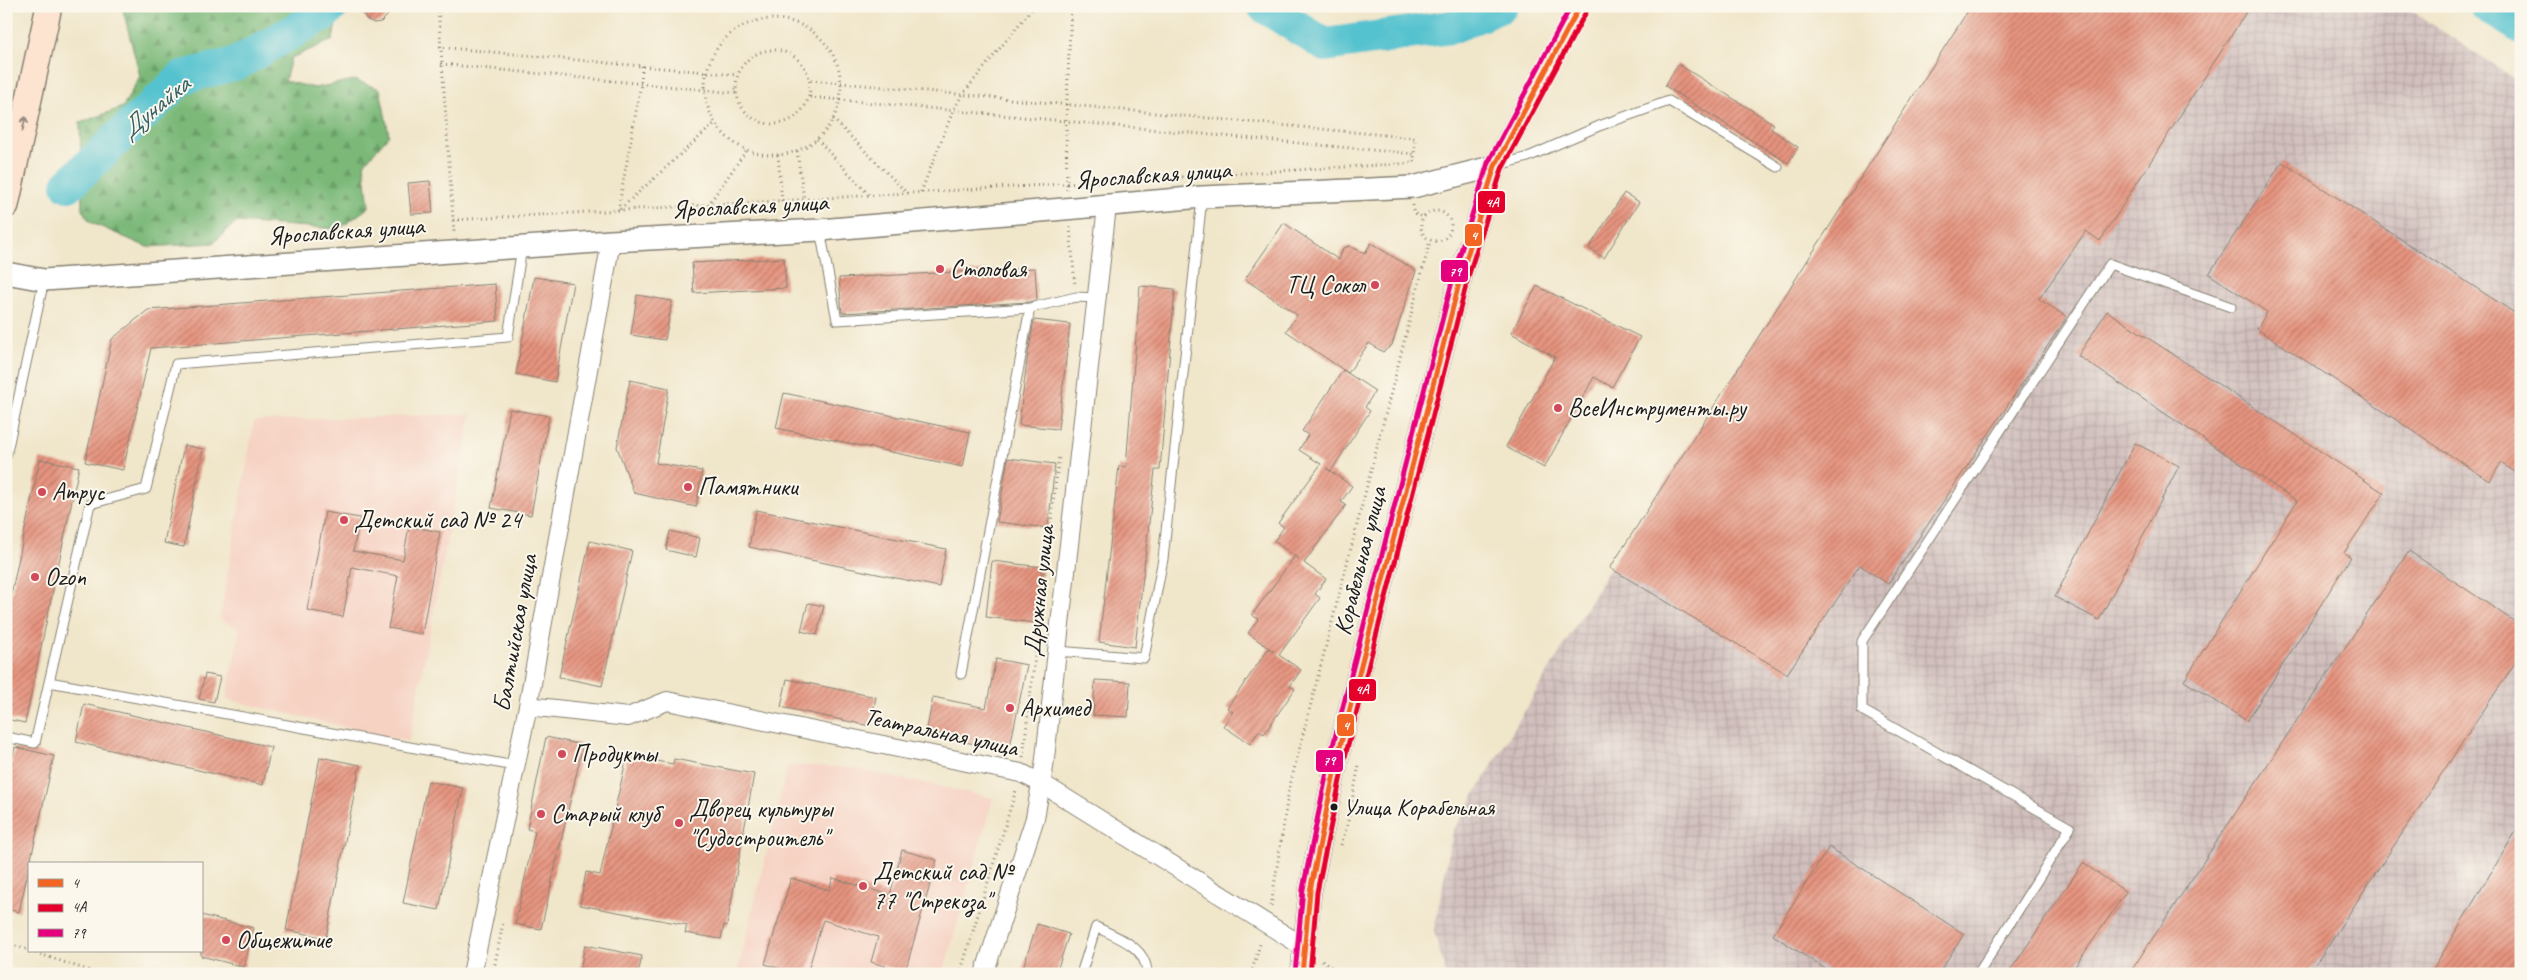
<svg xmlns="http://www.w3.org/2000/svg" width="2527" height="980" font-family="Caveat,sans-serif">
<defs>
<pattern id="industrial-grid" width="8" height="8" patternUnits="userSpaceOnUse" patternTransform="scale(1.25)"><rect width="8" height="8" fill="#d1bfbd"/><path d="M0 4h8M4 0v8" fill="none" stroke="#b3a4a2"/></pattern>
<pattern id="forest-firs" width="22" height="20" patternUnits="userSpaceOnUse" patternTransform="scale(1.25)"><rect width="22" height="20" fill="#7cb979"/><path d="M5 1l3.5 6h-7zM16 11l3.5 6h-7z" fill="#6b9e68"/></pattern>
<pattern id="building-hatch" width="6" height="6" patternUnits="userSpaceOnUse" patternTransform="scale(1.25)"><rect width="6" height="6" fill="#e6947f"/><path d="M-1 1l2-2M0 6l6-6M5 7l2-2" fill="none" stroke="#ba7867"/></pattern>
</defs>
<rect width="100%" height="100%" fill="#fbf7ec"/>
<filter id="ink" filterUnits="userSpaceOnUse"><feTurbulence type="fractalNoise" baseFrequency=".02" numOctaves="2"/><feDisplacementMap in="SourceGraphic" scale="10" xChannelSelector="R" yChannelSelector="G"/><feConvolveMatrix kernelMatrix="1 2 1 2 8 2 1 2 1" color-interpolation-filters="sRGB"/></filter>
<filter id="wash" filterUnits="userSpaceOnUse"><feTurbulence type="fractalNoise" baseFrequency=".0096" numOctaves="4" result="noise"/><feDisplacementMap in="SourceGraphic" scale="20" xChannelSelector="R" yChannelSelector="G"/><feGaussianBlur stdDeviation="1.12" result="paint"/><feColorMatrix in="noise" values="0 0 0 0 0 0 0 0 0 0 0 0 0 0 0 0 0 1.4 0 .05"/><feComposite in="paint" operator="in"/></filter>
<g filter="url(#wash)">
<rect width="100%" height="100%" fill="#f0e6ca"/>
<!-- built -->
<path fill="#f6d2c3" d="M471 414 409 742 226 699 240 629 220 619 254 421Z
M788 765 853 768 993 798 943 974H737Z"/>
<!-- industrial -->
<path fill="url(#industrial-grid)" d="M1971 6H2404L2521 83V974H1446L1434 931 1453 831 1610 568Z"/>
<!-- forest -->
<path fill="url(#forest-firs)" stroke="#4c6a4a" d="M122 6H339L333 40 291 58 285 81 315 88 354 80 380 89 389 135 364 164 369 207 339 229 236 222 213 243 147 247 90 222 82 209 80 123 123 107 140 76Z"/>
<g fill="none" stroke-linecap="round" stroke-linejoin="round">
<!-- river -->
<path stroke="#55c2cf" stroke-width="34" d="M1264 6 1325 45 1451 27 1501 6
M2487 6 2521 27
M68 185 183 77 238 63 325 13 332 6"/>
</g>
<g id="blocks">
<!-- building -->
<path fill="url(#building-hatch)" d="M359 6H397L381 22 374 23 367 20Z
M1971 6H2250L2100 241 2086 231 2039 299 2067 317 1888 584 1860 565 1787 674 1610 568Z
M1678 64 1774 124 1771 129 1798 147 1788 163 1665 86Z
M2282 162 2521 317V476L2501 463 2490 481 2257 329 2267 312 2209 274Z
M430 181 433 213 411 214 408 183Z
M1624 193 1639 202 1604 258 1589 248Z
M1284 223 1339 260 1343 248 1349 246 1365 253 1371 243 1416 271 1392 345 1383 352 1369 343 1348 373 1286 331 1297 315 1245 279Z
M784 258 786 288 694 293 692 263Z
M1035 268 1037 300 1029 302 842 313 839 278Z
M534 277 573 283 555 382 516 374Z
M495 284 498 321 151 348 123 470 85 462 112 339 148 310Z
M1140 286 1175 289 1160 470H1155L1135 647 1099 642 1119 466 1126 467Z
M1537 286 1640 337 1612 387 1594 377 1544 468 1506 447 1555 357 1511 333Z
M637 295 672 301 665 340 631 335Z
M2107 311 2384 493 2344 553 2351 557 2247 721 2184 681 2297 501 2078 356Z
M1034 320 1070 324 1058 429 1019 425 1027 360Z
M1343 370 1375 391 1365 407 1370 411 1331 471 1326 468 1352 486 1341 502 1346 505 1304 563 1326 579 1315 594 1320 598 1279 655 1301 670 1290 686 1295 689 1264 734 1259 731 1250 744 1223 726 1233 712 1227 708 1269 648 1274 652 1248 633 1258 619 1252 615 1295 556 1300 560 1274 541 1284 527 1278 523 1321 464 1299 450 1308 435 1302 431Z
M630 380 669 388 656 463 702 471 696 507 634 493 617 447Z
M784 393 970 432 963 467 776 428Z
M510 409 549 416 531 515 491 508Z
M2135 443 2179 466 2099 620 2055 597Z
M184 445 203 449 184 547 164 543Z
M1008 458 1055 464 1048 528 997 522Z
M40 459 79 467 25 723 6 719V619Z
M756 510 946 549 939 587 749 547Z
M325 512 360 518 353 551 403 560 409 526 440 532 422 634 388 628 398 576 352 567 343 617 307 610Z
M670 531 700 538 696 557 666 550Z
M590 541 632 551 602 686 559 677Z
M2409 551 2521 626V654L2309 974H2129Z
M992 561 1042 567 1035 623 986 617Z
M808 603 824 606 817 635 801 631Z
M996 659 1027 665 1009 751 926 734 933 697 986 708Z
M205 674 220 677 214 702 199 699Z
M787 679 876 697 870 726 781 707Z
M1095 680 1130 682 1128 717 1093 715Z
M84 704 271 747 263 785 76 742Z
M546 737 583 745 541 929 515 924 535 831 527 829Z
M15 747 54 756 19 912 6 909V786Z
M627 756 673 764 674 759 754 774 727 926 724 925 721 939 685 933 687 925 580 905 586 872 600 875Z
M320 757 360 765 326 938 286 930Z
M428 781 463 788 439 910 403 903Z
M2521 823V974H2430Z
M1829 847 1964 934 1938 974H1833L1773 935Z
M902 850 937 860 905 972 871 962 878 937 823 920 807 974H786L787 971 765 964 791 878 829 890 833 878 890 895Z
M2083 863 2126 892 2070 974H2008Z
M201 915 254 928 244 967 201 956Z
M1037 924 1069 934 1056 974H1021Z
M585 945 642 956 638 974H579Z"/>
</g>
</g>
<g filter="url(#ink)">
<use href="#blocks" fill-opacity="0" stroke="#868173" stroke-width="1"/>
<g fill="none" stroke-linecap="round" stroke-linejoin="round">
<!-- service casing -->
<g stroke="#868173" stroke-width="11">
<path id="service" d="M1499 165 1528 157 1599 126 1669 101 1778 167
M820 230 837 320 1030 308 1076 297 1097 298
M6 456 44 280
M1057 651 1144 658 1163 559 1202 198
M961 674 1030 308
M49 682 515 766
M6 737 35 743 90 504 146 489 176 364 508 337 522 247
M1081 974 1096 927C1116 937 1147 946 1147 974
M1978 974 2070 828 1862 710V641L2110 264 2231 307"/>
</g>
<!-- minor casing -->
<g stroke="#868173" stroke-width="20">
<path id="minor" d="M528 706 628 717 667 701 1021 773 1041 783 1304 947
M472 974 528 706 611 241
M984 974 1035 818 1044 767 1107 206"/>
</g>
<!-- tertiary casing -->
<g stroke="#868173" stroke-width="24">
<path id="tertiary" d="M6 273 44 280 611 241 820 230 1202 197 1413 187 1495 166
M1302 974 1310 891 1337 759 1462 272 1495 166 1580 6"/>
</g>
<!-- secondary casing -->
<g stroke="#868173" stroke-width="28">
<path id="secondary" d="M6 205 49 6"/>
</g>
<!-- path -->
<path stroke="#868173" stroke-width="3" stroke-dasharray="1 4" stroke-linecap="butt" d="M438 6 454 233
M705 87a68 68 0 1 1 136 0a68 68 0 1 1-136 0Z
M439 47 737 75
M736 87a37 37 0 1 1 74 0a37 37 0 1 1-74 0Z
M441 64 736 93
M642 66 641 84 618 211 715 123
M811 80 1415 138 1414 164
M810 97 1414 154
M833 119 907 193
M817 139 869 195
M797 151 804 199
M778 155 782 201
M1210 175 1414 163
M1067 190 1066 122 1071 6
M921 192 953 111 962 95 1034 6
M708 205 746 151
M1413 205V212L1422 217
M1421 226a15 15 0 1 1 30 0a15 15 0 1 1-30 0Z
M453 220 1199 176
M1070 227 1075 285
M1023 757 1059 455
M1341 845 1347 826 1359 765
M1271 906 1289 789 1430 241
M6 943 29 950
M31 951 99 974
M1322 960 1341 974
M493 974 503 923
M960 974 1016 790
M1251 974 1261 941"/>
<!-- service -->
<use href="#service" stroke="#fff" stroke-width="9"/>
<!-- minor -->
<use href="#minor" stroke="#fff" stroke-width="18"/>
<!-- tertiary -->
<use href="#tertiary" stroke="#fff" stroke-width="21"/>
<!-- secondary -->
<use href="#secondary" stroke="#fde4d0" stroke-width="25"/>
<!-- bus-1 casing -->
<g stroke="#fbf7ec" stroke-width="9">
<path id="bus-1" d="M1302 974 1310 891 1337 759 1462 272 1495 166 1580 6"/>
</g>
<!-- bus-2 casing -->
<g stroke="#fbf7ec" stroke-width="9">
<path id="bus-2" d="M1310 974 1317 892 1344 761 1469 274 1502 169 1587 10"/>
</g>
<!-- bus-3 casing -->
<g stroke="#fbf7ec" stroke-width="9">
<path id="bus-3" d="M1295 973 1303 889 1330 757 1455 270 1488 163 1571 6"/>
</g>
<!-- bus-1 -->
<use href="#bus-1" stroke="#f26522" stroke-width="5"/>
<!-- bus-2 -->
<use href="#bus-2" stroke="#e4002b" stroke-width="5"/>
<!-- bus-3 -->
<use href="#bus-3" stroke="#e5007d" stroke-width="5"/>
</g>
<!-- one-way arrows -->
<defs><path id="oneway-shaft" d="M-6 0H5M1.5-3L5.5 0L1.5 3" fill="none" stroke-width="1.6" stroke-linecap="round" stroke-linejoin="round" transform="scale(1.25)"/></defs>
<use stroke="#988a7f" href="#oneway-shaft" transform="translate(24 124) rotate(-78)"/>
</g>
<!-- markers -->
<g fill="#d1495b" stroke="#fbf7ec" stroke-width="2">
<circle cx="940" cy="269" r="5"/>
<circle cx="1375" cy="285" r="5"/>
<circle cx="1558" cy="408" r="5"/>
<circle cx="688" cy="487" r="5"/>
<circle cx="42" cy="492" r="5"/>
<circle cx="344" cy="520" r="5"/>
<circle cx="35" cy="577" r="5"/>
<circle cx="1010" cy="708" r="5"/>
<circle cx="562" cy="754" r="5"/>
<circle cx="541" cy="814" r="5"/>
<circle cx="679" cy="823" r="5"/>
<circle cx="863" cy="886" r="5"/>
<circle cx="226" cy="940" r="5"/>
</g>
<circle fill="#1c1c1c" stroke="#fbf7ec" stroke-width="2" cx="1334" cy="807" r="4.5"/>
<g text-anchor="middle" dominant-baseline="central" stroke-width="4" stroke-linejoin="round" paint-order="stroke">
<!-- bus labels -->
<g font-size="24" fill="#1c1c1c" stroke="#fbf7ec" text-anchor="start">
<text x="1343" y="807">Улица Корабельная</text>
</g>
<!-- street labels -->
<g font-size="25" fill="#1c1c1c" stroke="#fbf7ec">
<text transform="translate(1153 175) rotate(-4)">Ярославская улица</text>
<text transform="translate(750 206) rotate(-3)">Ярославская улица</text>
<text transform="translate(346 231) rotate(-4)">Ярославская улица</text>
<text transform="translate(1360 561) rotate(-76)">Корабельная улица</text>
<text transform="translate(1039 591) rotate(-84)">Дружная улица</text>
<text transform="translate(515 633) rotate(-80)">Балтийская улица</text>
<text transform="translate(941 732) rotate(12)">Театральная улица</text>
</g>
<!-- poi labels -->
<g font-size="25" fill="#1c1c1c" stroke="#fbf7ec" text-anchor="start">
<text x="950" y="269">Столовая</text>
<text x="1365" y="285" text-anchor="end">ТЦ Сокол</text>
<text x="1568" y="408">ВсеИнструменты.ру</text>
<text x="698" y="487">Памятники</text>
<text x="52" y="492">Атрус</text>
<text x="354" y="520">Детский сад № 24</text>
<text x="45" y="577">Ozon</text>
<text x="1020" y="708">Архимед</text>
<text x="572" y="754">Продукты</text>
<text x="689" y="809">Дворец культуры<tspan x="689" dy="29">"Судостроитель"</tspan></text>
<text x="551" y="814">Старый клуб</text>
<text x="873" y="872">Детский сад №<tspan x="873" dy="29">77 "Стрекоза"</tspan></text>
<text x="236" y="940">Общежитие</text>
</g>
<!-- water labels -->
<g font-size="26" font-style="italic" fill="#335e64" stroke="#fbf7ec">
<text transform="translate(155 107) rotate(-40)">Дунайка</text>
</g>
</g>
<g stroke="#fbf7ec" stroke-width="2">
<rect x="1477" y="190" width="29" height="24" rx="5" fill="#e4002b"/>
<rect x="1464" y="223" width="19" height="24" rx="5" fill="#f26522"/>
<rect x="1440" y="259" width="29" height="24" rx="5" fill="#e5007d"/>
<rect x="1348" y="678" width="29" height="24" rx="5" fill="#e4002b"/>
<rect x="1336" y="713" width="19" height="24" rx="5" fill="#f26522"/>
<rect x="1315" y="749" width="29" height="24" rx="5" fill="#e5007d"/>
</g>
<g font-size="14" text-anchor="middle" font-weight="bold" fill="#fff">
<text x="1492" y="207">4А</text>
<text x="1474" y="240">4</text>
<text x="1455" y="276">79</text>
<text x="1362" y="694">4А</text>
<text x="1346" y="730">4</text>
<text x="1329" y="765">79</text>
</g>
<!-- margin -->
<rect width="2527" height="980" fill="none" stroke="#fbf7ec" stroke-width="25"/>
<!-- legend -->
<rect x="28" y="862" width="175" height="90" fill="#fbf7ec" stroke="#a29f99"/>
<rect x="38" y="879" width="25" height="8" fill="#f26522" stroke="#a29f99"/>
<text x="72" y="888" font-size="15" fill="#1c1c1c">4</text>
<rect x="38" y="904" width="25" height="8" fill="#e4002b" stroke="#a29f99"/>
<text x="72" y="912" font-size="15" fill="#1c1c1c">4А</text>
<rect x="38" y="929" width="25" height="8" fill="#e5007d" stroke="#a29f99"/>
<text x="72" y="938" font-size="15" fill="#1c1c1c">79</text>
</svg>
